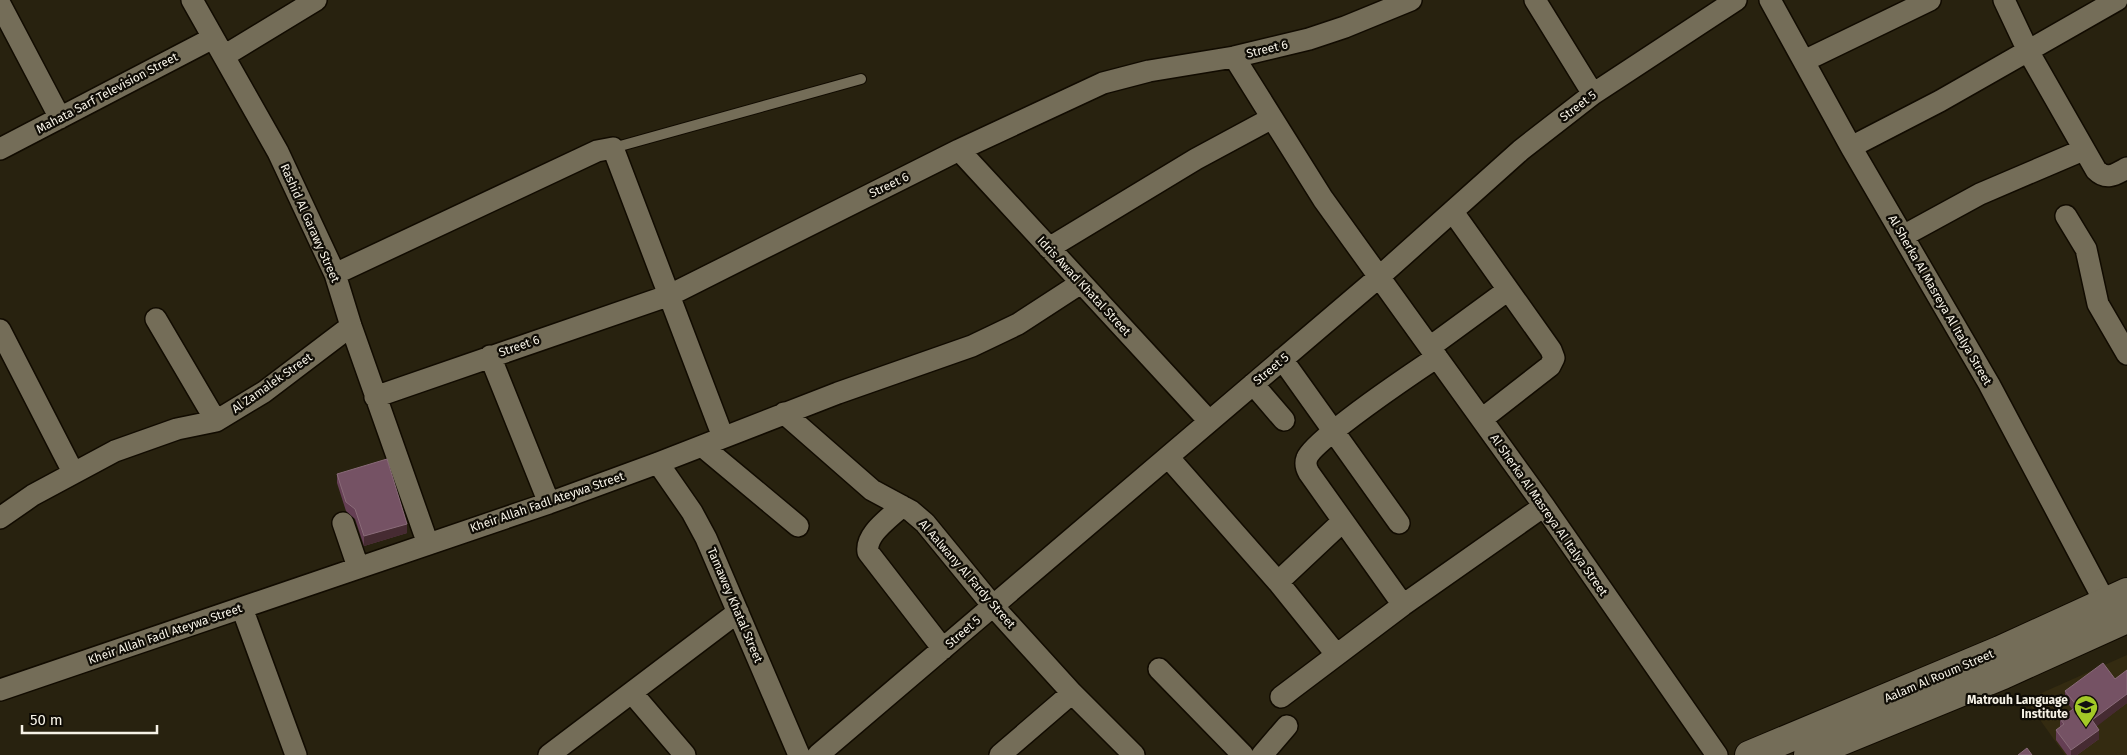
<svg xmlns="http://www.w3.org/2000/svg" width="2127" height="755" font-family="'Fira Sans',sans-serif">
<rect width="100%" height="100%" fill="#28220f"/>
<!-- built -->
<path fill="#342b11" d="M2127 655V755H2065L2026 700Z"/>
<g fill="none" stroke-linecap="round" stroke-linejoin="round">
<!-- lane casing -->
<g stroke="#110b00" stroke-width="12">
<path id="lane" d="M613 148 861 79"/>
</g>
<!-- street casing -->
<g stroke="#110b00" stroke-width="24">
<path id="street" d="M192 0 278 152 335 274 351 326 428 544
M1535 0 1593 94
M1770 0 1851 147 1989 384 2105 602
M2004 0 2028 51 2096 170C2107 181 2116 174 2127 168
M0 4 60 118
M224 56 316 0
M1234 57 1323 199 1544 506 1717 755
M1804 61 1930 0
M1851 147 1940 101 2117 0
M0 149 213 38
M959 150 1209 421
M1453 212 1551 350 1554 358 1550 366 1482 419
M2066 216 2086 249 2098 304 2127 354
M1903 236 1980 194 2083 150
M1049 248 1196 159 1272 118
M335 274 597 151 613 148 723 437
M156 319 216 421
M0 330 73 472
M1430 347 1508 290
M490 356 549 503
M1282 359 1399 523
M1253 384 1284 420
M375 397 670 295 959 150 1103 83 1149 71 1234 57 1309 39 1345 27 1411 0
M784 413 872 490 911 511 925 523 993 606 1072 693 1134 755
M702 446 798 526
M1168 457 1278 582 1336 654
M658 463 692 512 706 538 799 755
M902 506C890 518 865 534 868 552L943 649
M0 518 33 495 115 451 177 429 216 421 264 392 351 326
M343 523 358 567
M1278 582 1343 521
M1403 605 1309 473C1306 468 1305 463 1307 458 1313 440 1416 371 1437 357
M242 608 296 755
M1159 669 1243 755
M0 690 549 503 658 463 838 393 972 346 1018 324 1081 283
M632 693 685 755
M1281 697 1403 605 1544 506
M549 755 738 612
M818 755 1379 277 1521 150 1593 94 1736 0
M1000 755 1072 693
M1262 755 1287 726"/>
</g>
<!-- secondary casing -->
<g stroke="#110b00" stroke-width="30">
<path id="secondary" d="M1749 755 2000 650 2127 592
M1808 755 2003 675 2127 619"/>
</g>
<!-- lane -->
<use href="#lane" stroke="#746d58" stroke-width="10"/>
<!-- street -->
<use href="#street" stroke="#746d58" stroke-width="21"/>
<!-- secondary -->
<use href="#secondary" stroke="#746d58" stroke-width="28"/>
</g>
<!-- wall -->
<path fill="#653f54" d="M337 474 407 533 364 546 355 519 346 511 337 483Z
M2127 670V703L2096 726 2099 739 2077 755H2067L2056 740V730L2060 727V719L2073 710 2065 700V691L2115 679Z"/>
<!-- shaded-wall -->
<path fill="#462b32" d="M407 524V533L364 546V536Z
M2127 694V703L2092 730V720Z
M2099 730V739L2077 755H2071V750Z"/>
<!-- building -->
<path fill="#755264" stroke="#896b78" d="M387 459 407 524 364 536 355 509 346 502 337 474Z
M2103 663 2115 679 2127 670V694L2092 720 2099 730 2071 750 2056 730 2064 724 2060 719 2077 706 2065 691Z
M2027 748 2032 755H2018Z"/>
<!-- icons -->
<defs>
<g id="school-pin" transform="scale(1.25)"><path d="M0 17L-7.5 6A9.5 9.5 0 1 1 7.5 6Z" fill="#a3c927" stroke="#0f0c05"/><path d="M0-5L7-2L0 1L-7-2ZM-4 1L0 2.5L4 1V4Q0 6-4 4Z" fill="#111"/></g>
</defs>
<g fill-rule="evenodd">
<use href="#school-pin" x="2086" y="707"/>
</g>
<g text-anchor="middle" dominant-baseline="central" stroke-width="4.5" stroke-linejoin="round" paint-order="stroke">
<!-- street labels -->
<g font-size="12" fill="#f6f2e6" stroke="#0f0c05">
<text transform="translate(1267 49) rotate(-13)">Street 6</text>
<text transform="translate(107 93) rotate(-28)">Mahata Sarf Television Street</text>
<text transform="translate(1578 106) rotate(-37)">Street 5</text>
<text transform="translate(889 185) rotate(-26)">Street 6</text>
<text transform="translate(310 223) rotate(66)">Rashid Al Garawy Street</text>
<text transform="translate(1084 286) rotate(47)">Idris Awad Khatal Street</text>
<text transform="translate(1940 300) rotate(60)">Al Sherka Al Masreya Al Italya Street</text>
<text transform="translate(519 346) rotate(-19)">Street 6</text>
<text transform="translate(1271 369) rotate(-40)">Street 5</text>
<text transform="translate(272 383) rotate(-35)">Al Zamalek Street</text>
<text transform="translate(547 502) rotate(-19)">Kheir Allah Fadl Ateywa Street</text>
<text transform="translate(1549 515) rotate(55)">Al Sherka Al Masreya Al Italya Street</text>
<text transform="translate(967 574) rotate(49)">Al Aalwany Al Fardy Street</text>
<text transform="translate(735 605) rotate(67)">Tamawey Khatal Street</text>
<text transform="translate(963 632) rotate(-41)">Street 5</text>
<text transform="translate(165 634) rotate(-19)">Kheir Allah Fadl Ateywa Street</text>
<text transform="translate(1939 676) rotate(-23)">Aalam Al Roum Street</text>
</g>
<!-- poi labels -->
<g font-size="12" font-weight="bold" fill="#f6f2e6" stroke="#0f0c05" text-anchor="end">
<text x="2068" y="700">Matrouh Language<tspan x="2068" dy="14">Institute</tspan></text>
</g>
</g>
<!-- scale -->
<path d="M22 725v8h135v-8" fill="none" stroke="#f6f2e6" stroke-width="2.5"/>
<text x="30" y="725" font-size="15" fill="#f6f2e6" stroke="#0f0c05" stroke-width="4" paint-order="stroke">50 m</text>
</svg>
